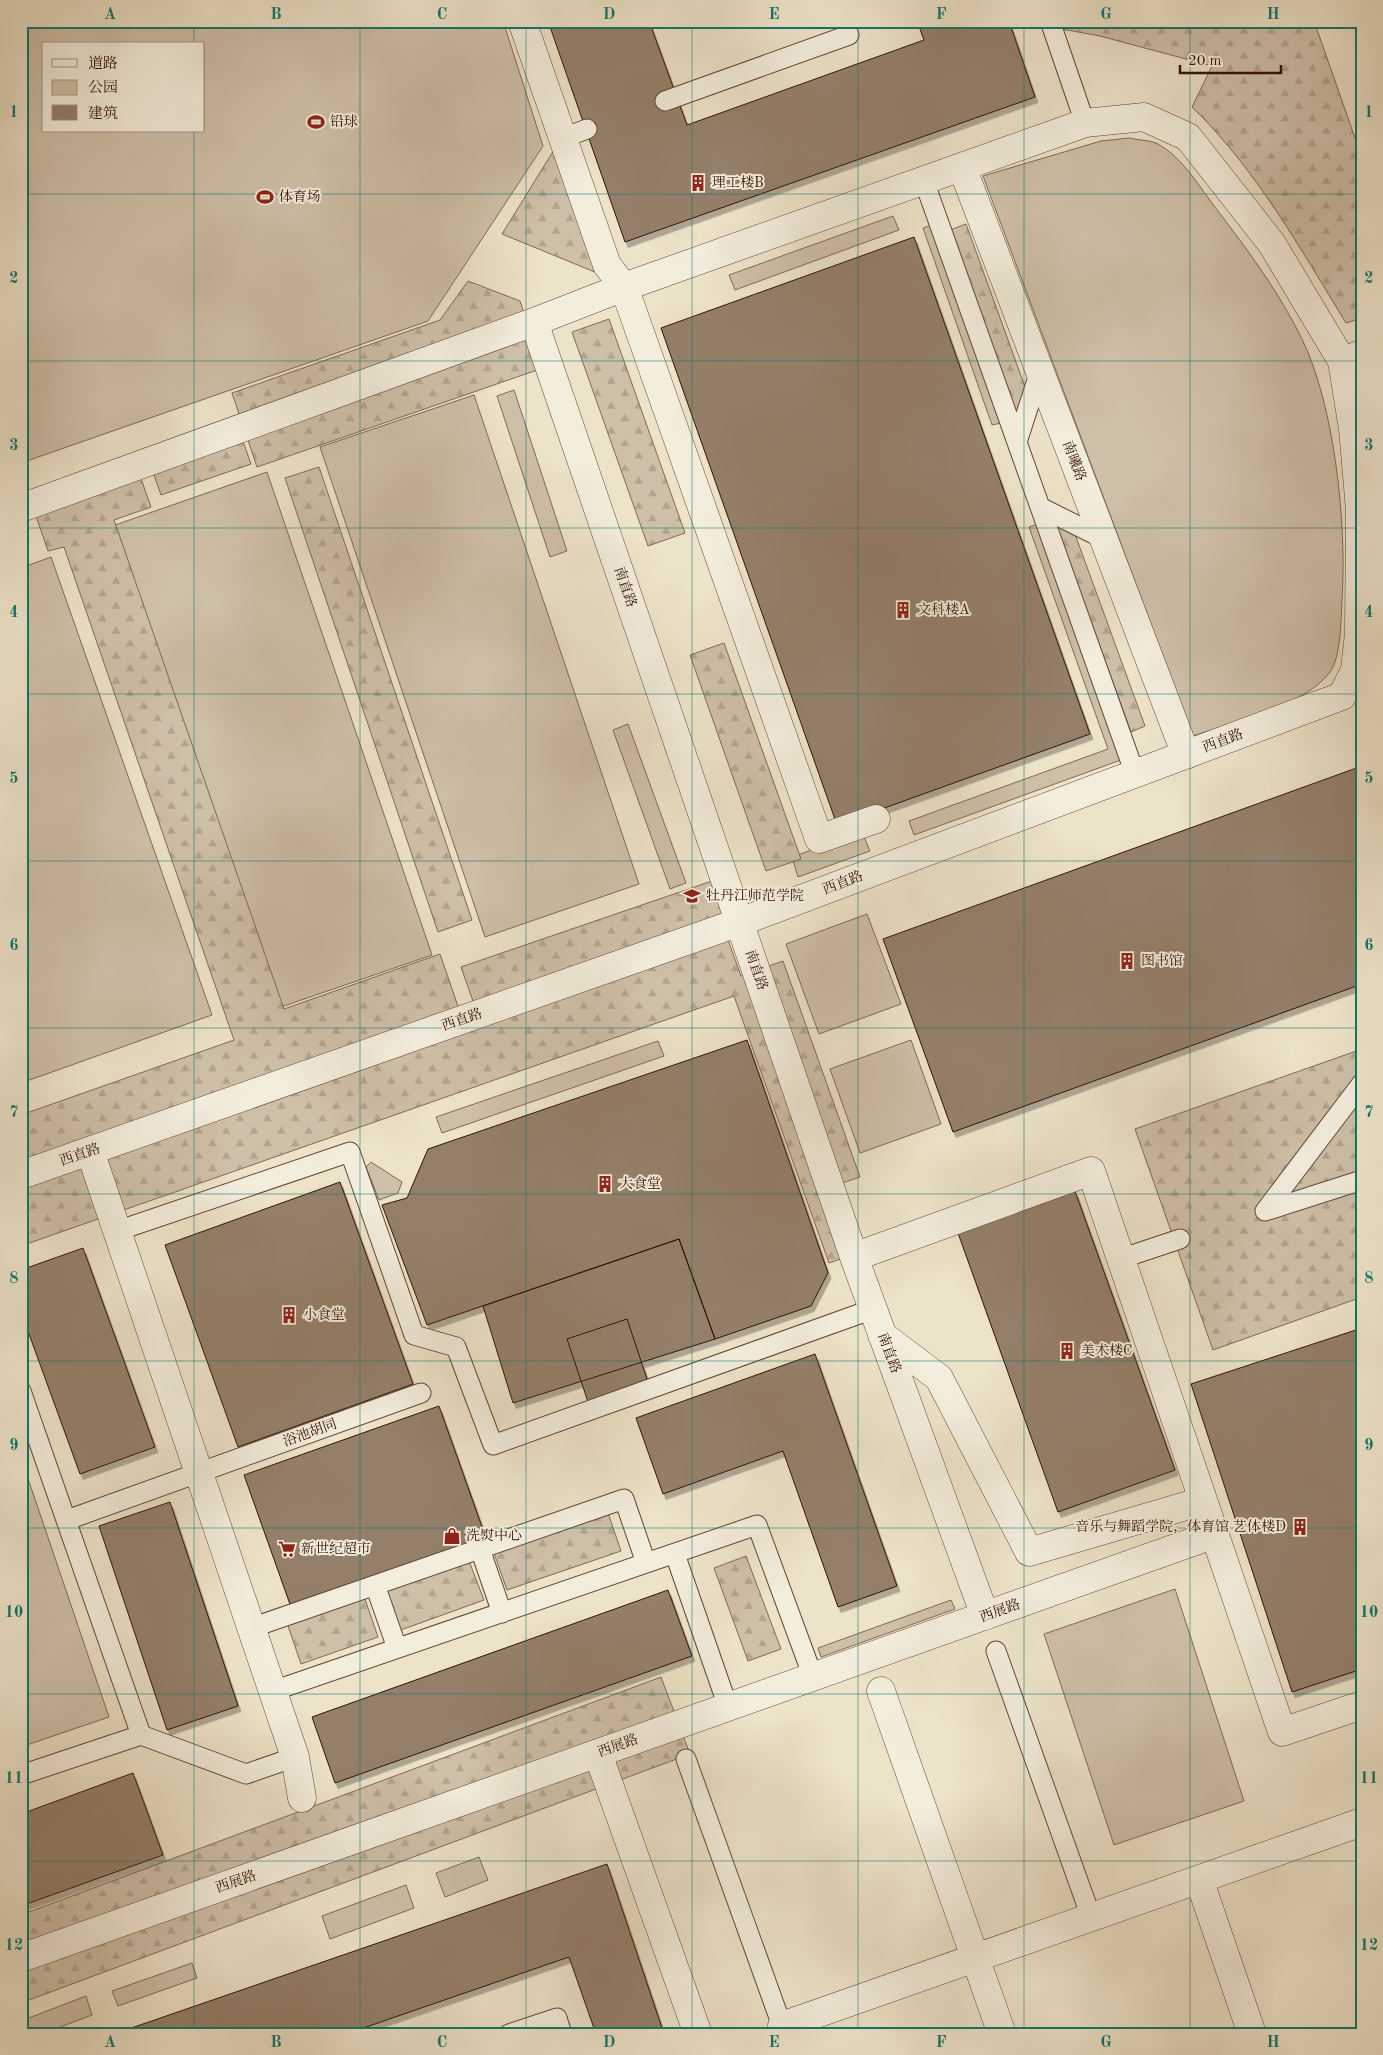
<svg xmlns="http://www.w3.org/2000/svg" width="1383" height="2055" font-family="'Old Standard TT','Noto Serif SC',serif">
<defs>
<pattern id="forest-firs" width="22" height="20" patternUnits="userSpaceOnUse" patternTransform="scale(1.25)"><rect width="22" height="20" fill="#cebfa8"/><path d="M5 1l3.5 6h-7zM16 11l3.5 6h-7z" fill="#b2a38f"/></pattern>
<filter id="shadow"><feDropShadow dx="3" dy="5.5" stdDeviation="0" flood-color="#0004"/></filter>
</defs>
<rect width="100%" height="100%" fill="#ede3c9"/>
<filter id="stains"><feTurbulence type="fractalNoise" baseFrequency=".004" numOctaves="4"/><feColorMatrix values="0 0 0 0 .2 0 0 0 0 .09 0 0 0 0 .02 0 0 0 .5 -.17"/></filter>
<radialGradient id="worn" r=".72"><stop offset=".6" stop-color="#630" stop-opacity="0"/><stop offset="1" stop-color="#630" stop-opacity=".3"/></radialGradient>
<!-- green -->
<path fill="#cebfa8" stroke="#816856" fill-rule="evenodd" d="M21 21H503L543 146 428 321 21 463ZM44 44H204V131H44Z
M1129 138C1137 140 1148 140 1156 143 1182 156 1200 188 1218 211 1249 252 1279 292 1302 339 1335 407 1347 525 1342 600 1341 617 1341 658 1330 672 1305 706 1233 722 1193 736L983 176 1101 141Z
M893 216 899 230 735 290 729 275Z
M932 225 1001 423 992 425 923 228Z
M514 390 567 551 550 557 497 396Z
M474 395 639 884 485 937 320 447Z
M267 472 432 955 281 1007 115 525Z
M1037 524 1121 760 914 835 909 821 1108 749 1029 527Z
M51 557 212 1015 21 1083V568Z
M628 724 686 883 670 889 613 730Z
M862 832 870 851 798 877 792 857Z
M867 914 901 1004 819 1034 786 944Z
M911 1040 941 1124 860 1153 830 1069Z
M658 1041 664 1056 442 1133 436 1117Z
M371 1162 402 1182 398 1193 379 1200 366 1167Z
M21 1458 109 1717 21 1747Z
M1175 1589 1244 1801 1114 1845 1044 1634Z
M951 1600 955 1609 821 1657 818 1648Z
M479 1857 488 1880 445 1897 436 1873Z
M406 1885 414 1908 330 1939 322 1916Z
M192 1963 197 1978 118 2006 112 1991Z
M86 1996 92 2015 42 2034H21V2021Z"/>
<!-- forest -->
<path fill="url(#forest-firs)" stroke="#816856" d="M1060 21H1314L1362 158V318L1346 323C1300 248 1256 169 1192 107L1212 66 1100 36 1062 29Z
M557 145 602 275 502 234Z
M966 224 1033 409 1015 416 947 231Z
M468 281 520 301 543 368 257 467 232 393 440 320Z
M609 319 685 533 648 546 572 332Z
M243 441 251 464 161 495 153 472Z
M319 467 472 920 438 932 285 478Z
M139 473 151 507 114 520 284 1009 440 954 462 1018 21 1171V1115L234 1040 64 547 48 551 34 510Z
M1068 515 1145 726 1131 732 1054 520Z
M724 643 801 859 766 871 690 655Z
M712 881 724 918 474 1004 461 967Z
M727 937 741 976 783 961 860 1177 822 1190 846 1257 829 1263 734 996 21 1246V1185Z
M1362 1049V1297L1213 1350 1135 1129Z
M608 1513 621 1551 507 1590 494 1553Z
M746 1556 781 1649 748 1661 714 1568Z
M469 1561 484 1600 398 1631 384 1591Z
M364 1596 378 1637 301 1664 287 1623Z
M661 1677 690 1754 21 2003V1915Z"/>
<!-- building -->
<path fill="#947f6a" stroke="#341204" filter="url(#shadow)" d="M548 21H649L687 125 924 40 917 21H1009L1035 97 625 242Z
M914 237 1090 734 837 825 661 328Z
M1362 766V984L953 1132 883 939Z
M747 1040 828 1273 811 1306 715 1339 679 1239 427 1325 382 1205 407 1198 428 1149Z
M340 1182 413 1384 238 1447 165 1245Z
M1075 1191 1175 1470 1058 1512 958 1233Z
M679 1239 715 1339 513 1403 483 1306Z
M83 1248 155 1447 80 1474 21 1312V1270Z
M627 1319 649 1385 589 1405 567 1339Z
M1362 1328V1669L1292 1692 1191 1384Z
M815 1354 897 1586 838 1607 783 1451 663 1494 636 1418Z
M439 1406 486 1538 291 1607 244 1475Z
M170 1502 238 1706 167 1730 99 1526Z
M668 1590 692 1656 335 1783 312 1717Z
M133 1773 163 1855 21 1906V1814Z
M607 1864 664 2034H596L569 1957 346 2034H114Z"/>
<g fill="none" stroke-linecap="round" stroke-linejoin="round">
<!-- service casing -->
<g stroke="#624635" stroke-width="21">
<path id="service" d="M1050 21 1085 123
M665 101 849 35
M563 138 587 129
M924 181 1135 774
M1017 442 1040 371
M1040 507 1104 539
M1265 1211 1362 1083
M1265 1211 1362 1180
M117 1231 350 1152 414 1335 456 1347 493 1445 873 1309
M1120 1259 1180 1239
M21 1391 141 1735 246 1774 295 1757
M67 1520 421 1393
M480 1549 502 1613
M675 1554 728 1707
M375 1585 397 1648
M251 1628 624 1499 646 1563
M996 1651 1091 1917
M273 1691 757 1525 813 1677
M686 1759 782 2026
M21 1775 141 1735
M509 2034 557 2018 562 2034"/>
</g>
<!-- minor casing -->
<g stroke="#624635" stroke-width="29">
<path id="minor" d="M522 21 607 265 624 287 819 839 876 819
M962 167 1186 755
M534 322 854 1257 985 1616
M21 508 534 322 624 287 1085 123 1144 117 1188 137 1272 244 1342 361 1362 354
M90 1151 295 1757 302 1798
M21 1175 740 922 1342 696 1355 670 1359 633 1360 510 1353 429 1342 361
M854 1257 1091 1171 1282 1732 1362 1705
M882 1335 939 1378 1029 1552 1203 1501
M881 1691 1002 2034
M598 1754 698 2034
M1199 1879 1252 2034
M21 1958 1215 1534
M785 2034 782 2026 1362 1822"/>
</g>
<!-- service -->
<use href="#service" stroke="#f3eddc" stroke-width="19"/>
<!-- minor -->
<use href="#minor" stroke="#f3eddc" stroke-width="28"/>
</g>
<!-- grid -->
<path fill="none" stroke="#0f766e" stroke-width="1" stroke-opacity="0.55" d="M194 21V44M360 21V2034M526 21V2034M692 21V2034M858 21V2034M1024 21V2034M1190 21V2034M194 131V2034M21 194H1362M21 361H1362M21 528H1362M21 694H1362M21 861H1362M21 1028H1362M21 1194H1362M21 1361H1362M21 1528H1362M21 1694H1362M21 1861H1362"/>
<!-- icons -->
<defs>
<g id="stadium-bare" transform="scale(1.35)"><path d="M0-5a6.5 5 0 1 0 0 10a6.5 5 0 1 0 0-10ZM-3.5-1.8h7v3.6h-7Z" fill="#8f2418" stroke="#f3eddc" stroke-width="2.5" paint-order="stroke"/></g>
<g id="building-bare" transform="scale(1.35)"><path d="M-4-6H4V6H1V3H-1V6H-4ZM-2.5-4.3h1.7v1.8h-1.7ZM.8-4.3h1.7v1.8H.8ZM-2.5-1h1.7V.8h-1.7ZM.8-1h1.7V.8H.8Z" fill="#8f2418" stroke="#f3eddc" stroke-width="2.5" paint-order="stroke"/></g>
<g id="university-bare" transform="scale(1.35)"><path d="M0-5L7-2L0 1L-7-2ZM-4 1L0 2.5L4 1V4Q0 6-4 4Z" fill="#8f2418" stroke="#f3eddc" stroke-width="2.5" paint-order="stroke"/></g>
<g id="shop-bare" transform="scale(1.35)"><path d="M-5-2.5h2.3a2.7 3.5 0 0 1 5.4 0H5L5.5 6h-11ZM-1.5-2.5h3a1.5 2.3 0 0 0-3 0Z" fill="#8f2418" stroke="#f3eddc" stroke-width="2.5" paint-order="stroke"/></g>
<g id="supermarket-bare" transform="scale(1.35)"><path d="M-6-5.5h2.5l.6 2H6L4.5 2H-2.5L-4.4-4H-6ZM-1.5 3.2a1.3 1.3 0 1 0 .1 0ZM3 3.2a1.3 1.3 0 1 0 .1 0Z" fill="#8f2418" stroke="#f3eddc" stroke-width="2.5" paint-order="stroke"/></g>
</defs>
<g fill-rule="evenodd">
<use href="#stadium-bare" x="316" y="122"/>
<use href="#building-bare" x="698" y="183"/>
<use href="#stadium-bare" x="265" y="197"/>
<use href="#building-bare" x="903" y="610"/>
<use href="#university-bare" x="692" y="896"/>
<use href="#building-bare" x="1127" y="961"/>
<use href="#building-bare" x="605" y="1184"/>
<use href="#building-bare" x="289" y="1315"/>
<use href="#building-bare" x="1067" y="1351"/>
<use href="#building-bare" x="1300" y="1527"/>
<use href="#shop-bare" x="452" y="1536"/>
<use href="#supermarket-bare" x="287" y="1549"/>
</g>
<g text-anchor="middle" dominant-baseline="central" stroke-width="4" stroke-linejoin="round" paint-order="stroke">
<!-- poi labels -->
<g font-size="14" fill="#341204" stroke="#f3eddc" text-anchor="start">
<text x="330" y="122">铅球</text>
<text x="712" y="183">理工楼B</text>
<text x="279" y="197">体育场</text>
<text x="917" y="610">文科楼A</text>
<text x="706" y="896">牡丹江师范学院</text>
<text x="1141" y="961">图书馆</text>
<text x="619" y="1184">大食堂</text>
<text x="303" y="1315">小食堂</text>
<text x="1081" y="1351">美术楼C</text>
<text x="1286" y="1527" text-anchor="end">音乐与舞蹈学院，体育馆 艺体楼D</text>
<text x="466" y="1536">洗熨中心</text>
<text x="301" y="1549">新世纪超市</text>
</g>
<!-- street labels -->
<g font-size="14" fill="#341204" stroke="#f3eddc">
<text transform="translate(1074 461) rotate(69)">南曦路</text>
<text transform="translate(625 587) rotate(71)">南直路</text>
<text transform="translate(1223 741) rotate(-21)">西直路</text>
<text transform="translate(843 883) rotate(-21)">西直路</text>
<text transform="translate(756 970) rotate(71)">南直路</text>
<text transform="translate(462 1020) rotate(-19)">西直路</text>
<text transform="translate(80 1155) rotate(-19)">西直路</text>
<text transform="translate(889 1353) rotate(70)">南直路</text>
<text transform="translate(310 1433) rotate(-20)">浴池胡同</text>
<text transform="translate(1000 1611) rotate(-20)">西展路</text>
<text transform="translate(618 1746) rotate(-20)">西展路</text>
<text transform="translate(236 1882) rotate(-19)">西展路</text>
</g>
</g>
<!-- margin -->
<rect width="1383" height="2055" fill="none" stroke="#ede3c9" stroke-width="55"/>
<!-- legend -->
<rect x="42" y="42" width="162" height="90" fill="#f3eddc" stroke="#a79586"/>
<rect x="52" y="59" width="25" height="8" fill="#f3eddc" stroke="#a79586"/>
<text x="88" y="68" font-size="15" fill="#341204">道路</text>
<rect x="52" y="80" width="25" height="15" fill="#cebfa8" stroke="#a79586"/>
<text x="88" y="92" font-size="15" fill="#341204">公园</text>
<rect x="52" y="105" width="25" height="15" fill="#947f6a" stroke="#a79586"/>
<text x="88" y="118" font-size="15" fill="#341204">建筑</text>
<!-- scale -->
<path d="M1180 65v8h101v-8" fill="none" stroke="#341204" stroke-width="2.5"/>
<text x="1188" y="65" font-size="15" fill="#341204" stroke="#f3eddc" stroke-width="4" paint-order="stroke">20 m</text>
<rect x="28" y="28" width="1328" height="2000" fill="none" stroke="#0f766e" stroke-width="2"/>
<g font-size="16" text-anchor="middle" font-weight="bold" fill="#0f766e">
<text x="110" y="19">A</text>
<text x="276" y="19">B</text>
<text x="442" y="19">C</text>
<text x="609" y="19">D</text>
<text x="774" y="19">E</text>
<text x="941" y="19">F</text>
<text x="1106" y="19">G</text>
<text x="1273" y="19">H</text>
<text x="14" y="117">1</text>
<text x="1369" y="117">1</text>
<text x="14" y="283">2</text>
<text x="1369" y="283">2</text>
<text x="14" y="450">3</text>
<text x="1369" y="450">3</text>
<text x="14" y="617">4</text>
<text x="1369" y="617">4</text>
<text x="14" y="783">5</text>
<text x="1369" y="783">5</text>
<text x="14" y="950">6</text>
<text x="1369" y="950">6</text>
<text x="14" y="1117">7</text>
<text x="1369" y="1117">7</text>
<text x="14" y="1283">8</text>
<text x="1369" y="1283">8</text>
<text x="14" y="1450">9</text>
<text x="1369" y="1450">9</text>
<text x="14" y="1617">10</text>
<text x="1369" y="1617">10</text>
<text x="14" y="1783">11</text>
<text x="1369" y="1783">11</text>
<text x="14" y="1950">12</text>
<text x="1369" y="1950">12</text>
<text x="110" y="2047">A</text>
<text x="276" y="2047">B</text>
<text x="442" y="2047">C</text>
<text x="609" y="2047">D</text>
<text x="774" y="2047">E</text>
<text x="941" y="2047">F</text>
<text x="1106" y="2047">G</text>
<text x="1273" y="2047">H</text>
</g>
<rect width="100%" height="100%" filter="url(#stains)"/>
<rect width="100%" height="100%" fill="url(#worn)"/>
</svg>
